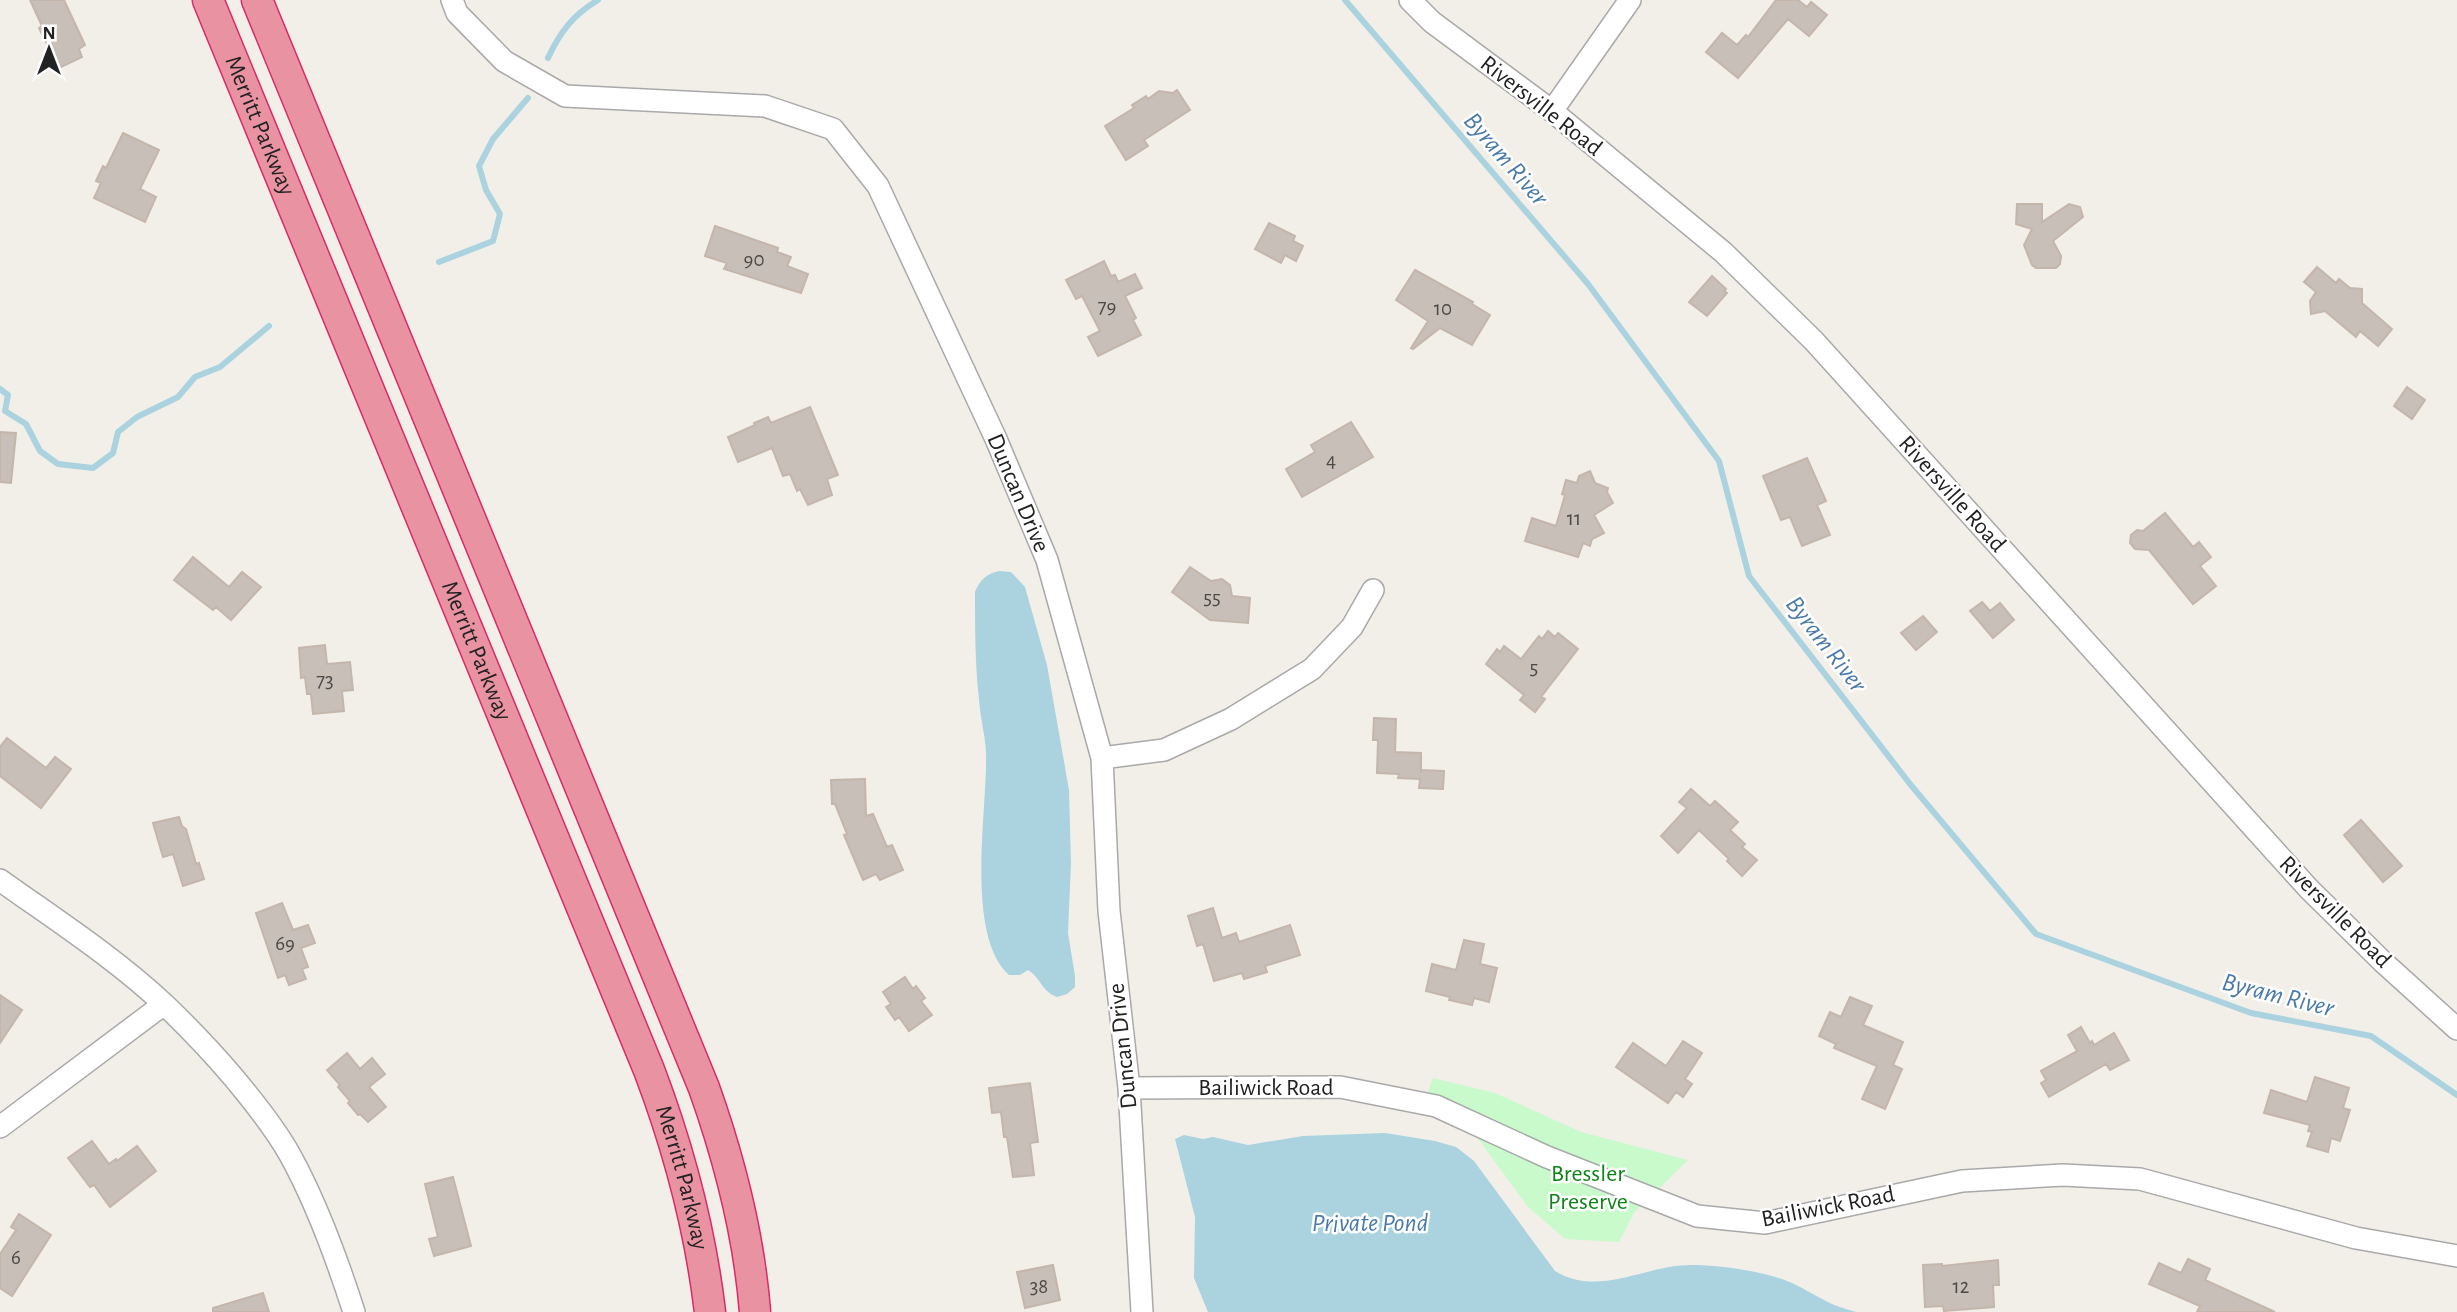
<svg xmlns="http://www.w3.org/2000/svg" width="2457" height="1312" font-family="'Alegreya Sans',sans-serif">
<rect width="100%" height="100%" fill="#f2efe9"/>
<!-- park -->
<path fill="#c8facc" d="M1433 1078 1495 1093 1581 1132 1688 1160 1634 1213 1619 1242 1565 1239 1528 1207 1465 1121 1422 1109Z"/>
<!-- water -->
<path fill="#aad3df" d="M999 571 1011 572 1025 587 1047 665 1069 790 1071 863 1068 933 1075 976V987L1067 994 1057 997C1041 991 1042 979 1028 970L1020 975H1009C964 934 988 808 986 752 985 734 980 717 979 699 975 664 975 627 975 592 980 580 986 574 999 571Z
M1385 1133 1435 1141 1456 1147 1474 1161 1555 1271C1599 1298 1644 1265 1691 1265 1719 1265 1762 1271 1787 1281 1801 1286 1813 1295 1826 1301 1835 1306 1846 1309 1856 1312H1208L1194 1278 1195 1217 1175 1139 1184 1135 1203 1139 1213 1137 1248 1145 1303 1136Z"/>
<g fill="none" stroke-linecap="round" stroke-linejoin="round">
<!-- stream -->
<path stroke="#aad3df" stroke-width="6" d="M1345 0 1588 284 1719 461 1749 576 1910 784 2036 934 2251 1013 2371 1036 2457 1095
M548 58C560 32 573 15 598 0
M439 262 493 241 500 214 486 190 479 166 493 139 528 98
M0 389 8 395 5 411 26 424 40 451 58 464 93 468 113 453 118 432 137 417 178 397 195 377 220 367 269 326"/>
</g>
<!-- building -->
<path fill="#c7bfb8" stroke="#c4b6ab" stroke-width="2" d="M30 0H64L85 45 79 49 82 57 59 68 39 28 42 26Z
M1776 0H1798L1807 7 1811 2 1827 15 1809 36 1788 19 1738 78 1706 52 1722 33 1737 45 1746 35 1748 37Z
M1177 90 1190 110 1144 140 1148 146 1126 160 1105 126 1134 108 1132 105 1146 96 1148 99 1159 91 1173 93Z
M123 133 159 150 140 189 156 197 145 222 94 198 101 183 96 181 103 166 106 168Z
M2017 204H2042V222L2069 204 2080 207 2083 217 2053 241 2061 256 2060 264 2056 268H2036L2032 265 2024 245 2032 229 2016 224Z
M1269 223 1295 236 1293 241 1303 246 1296 261 1285 255 1281 263 1255 249Z
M715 226 778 248 777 252 791 257 787 266 808 274 801 293 724 269 727 263 705 256Z
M1104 261 1111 276 1115 275 1118 282 1135 274 1142 288 1125 296 1136 318 1133 320 1141 335 1098 356 1088 337 1100 331 1082 296 1076 299 1066 280Z
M2317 267 2336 283 2339 279 2350 288 2362 289V303L2392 329 2378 346 2360 331 2356 337 2325 311 2311 314 2310 301 2316 292 2304 282Z
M1415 270 1473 302 1472 304 1490 315 1472 345 1440 328 1413 349 1411 348 1428 321 1396 300Z
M1712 276 1726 289 1724 291 1727 293 1707 316 1689 302Z
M2407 387 2425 400 2412 419 2394 406Z
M810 407 838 475 827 479 832 495 808 505 800 489 797 491 790 474 783 476 772 448 738 462 728 437 755 425 754 423 768 417 771 423Z
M1351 422 1373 457 1302 497 1286 469 1315 452 1311 445Z
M0 432 16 433 11 483 0 482Z
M1807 458 1826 501 1817 505 1830 535 1802 546 1790 517 1781 520 1763 476Z
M1590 471 1595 483 1608 488 1607 492 1613 503 1594 515 1604 533 1592 539 1590 546 1583 543 1578 557 1525 541 1532 518 1556 526 1565 495 1562 494 1566 480 1577 483 1579 476Z
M2165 513 2193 547 2199 542 2211 557 2200 566 2216 586 2193 604 2149 550 2135 549 2130 543 2131 535 2137 530 2143 531Z
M193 557 229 587 242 572 261 587 231 620 216 607 213 610 174 580Z
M1190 567 1211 581 1222 579 1230 585 1232 596 1250 598 1248 623 1210 620 1172 592Z
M1982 602 1990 611 2000 603 2014 620 1993 638 1970 611Z
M1923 616 1937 632 1916 650 1901 633Z
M1548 631 1555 637 1558 633 1578 649 1541 697 1545 699 1535 712 1520 700 1524 695 1486 664 1497 649 1500 652 1504 646 1521 659 1539 636 1542 639Z
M325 645 327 664 350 662 353 690 342 691 344 711 313 714 311 694H307L305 677 301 678 299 648Z
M1374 718 1396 719 1395 752 1421 753V773V770L1444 771 1443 789 1419 788 1420 779 1398 778 1399 774 1377 773 1378 740H1373Z
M7 738 46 768 55 757 71 769 41 808 0 776V747Z
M865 779 866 816 873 814 887 847 892 845 903 870 880 880 876 874 863 880 844 835 847 834 835 804H832L831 780Z
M1691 789 1710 806 1715 801 1738 822 1730 830 1745 844 1742 847 1757 860 1742 876 1727 861 1729 859 1699 830 1678 853 1661 836 1687 808 1679 802Z
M179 817 182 826 186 829 196 864 199 863 204 879 183 886 173 854 163 857 153 823Z
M2361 820 2402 866 2383 882 2344 835Z
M282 903 293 930 308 925 315 943 301 948 308 967 302 969 306 979 289 985 285 975 278 978 256 913Z
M1213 908 1222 938 1236 933 1239 942 1290 925 1300 955 1265 966 1267 972 1244 979 1242 973 1214 981 1203 944 1197 946 1188 916Z
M1464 940 1484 944 1480 964 1497 968 1489 1002 1474 998 1472 1005 1449 1000 1450 997 1426 991 1432 964 1456 970Z
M905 977 913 989 916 986 925 998 921 1001 932 1015 909 1031 899 1017 895 1020 886 1007 891 1004 883 992Z
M0 995 22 1010 0 1043Z
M1850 997 1872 1006 1863 1025 1903 1042 1893 1065 1902 1069 1885 1109 1862 1099 1877 1066 1834 1048 1836 1044 1819 1036 1830 1012 1841 1017Z
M2081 1027 2090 1043 2092 1041 2094 1045 2114 1033 2129 1060 2110 1070 2106 1064 2049 1097 2041 1083 2046 1080 2041 1071 2077 1051 2068 1035Z
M1683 1041 1702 1053 1685 1079 1692 1084 1683 1097 1676 1092 1668 1103 1616 1067 1633 1043 1666 1066Z
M347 1053 360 1069 372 1058 385 1074 369 1087 386 1107 368 1122 360 1114 358 1115 348 1103 350 1101 338 1087 340 1085 327 1070Z
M2315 1077 2349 1088 2343 1108 2350 1110 2340 1141 2331 1138 2328 1152 2307 1146 2312 1132 2308 1131 2310 1125 2264 1113 2271 1090 2307 1102Z
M1030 1083 1038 1142 1030 1143 1034 1175 1013 1177 1007 1137H1004L1001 1112 992 1113 989 1088Z
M92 1141 109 1164 116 1159 117 1161 137 1146 156 1171 110 1207 94 1185 90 1187 68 1158Z
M453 1177 471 1246 434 1256 429 1239 438 1237 425 1184Z
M19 1214 51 1235 12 1296 0 1288V1254L16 1230 11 1227Z
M2188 1259 2210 1269 2205 1280 2275 1312H2197L2200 1306 2149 1284 2159 1263 2181 1273Z
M1998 1260 1999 1285H1993L1994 1307 1944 1311 1943 1306 1925 1307 1923 1265 1942 1264V1266Z
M1053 1265 1060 1300 1025 1308 1017 1272Z
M263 1293 269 1312H213V1308Z"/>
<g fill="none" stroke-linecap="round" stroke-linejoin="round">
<!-- minor casing -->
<g stroke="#a9a9a9" stroke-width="24">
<path id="minor" d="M452 0 457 13 504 61 565 96 765 106 833 129 878 186 996 439 1047 560 1102 758 1109 911 1129 1088 1142 1312
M1410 0 1432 22 1552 111 1723 252 1814 341 2309 889 2383 962 2457 1029
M1552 111 1630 0
M1102 758 1164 750 1231 719 1312 669 1352 627 1373 590
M0 880C56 920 115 958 165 1005 189 1028 212 1052 234 1078 254 1102 275 1128 290 1155 317 1204 337 1259 354 1312
M1129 1088 1340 1087 1436 1106 1547 1157 1697 1216 1765 1223 1962 1181 2063 1175 2140 1179 2356 1238 2457 1256
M0 1127 164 1004"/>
</g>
<!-- highway casing -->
<g stroke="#dc2a67" stroke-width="33">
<g id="highway">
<path id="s1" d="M208 0 649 1070C679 1149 700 1228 710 1312"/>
<path d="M257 0 704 1088C730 1161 749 1235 755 1312"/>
</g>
</g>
<!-- minor -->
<use href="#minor" stroke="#fff" stroke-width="21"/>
<!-- highway -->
<use href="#highway" stroke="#e892a2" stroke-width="30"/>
</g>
<g text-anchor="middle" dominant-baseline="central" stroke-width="5" stroke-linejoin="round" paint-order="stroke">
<!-- number labels -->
<g font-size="21" fill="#4b4948">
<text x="754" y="259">90</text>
<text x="1107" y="306">79</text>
<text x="1443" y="308">10</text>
<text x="1331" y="460">4</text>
<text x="1574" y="518">11</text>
<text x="1212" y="597">55</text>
<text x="1534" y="667">5</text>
<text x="325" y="680">73</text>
<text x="285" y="943">69</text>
<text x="16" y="1257">6</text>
<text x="1039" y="1286">38</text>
<text x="1961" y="1286">12</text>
</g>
<!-- street labels -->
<g font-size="24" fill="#222" stroke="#fff">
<text transform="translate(1541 106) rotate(38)">Riversville Road</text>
<text stroke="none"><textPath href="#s1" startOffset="136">Merritt Parkway</textPath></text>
<text transform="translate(1018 493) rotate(67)">Duncan Drive</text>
<text transform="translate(1952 494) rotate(48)">Riversville Road</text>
<text stroke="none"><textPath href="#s1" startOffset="704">Merritt Parkway</textPath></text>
<text transform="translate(2335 912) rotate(45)">Riversville Road</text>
<text transform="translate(1123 1046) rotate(-96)">Duncan Drive</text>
<text x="1266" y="1088">Bailiwick Road</text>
<text stroke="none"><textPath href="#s1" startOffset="1270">Merritt Parkway</textPath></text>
<text transform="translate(1828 1207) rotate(-11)">Bailiwick Road</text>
</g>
<!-- park labels -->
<g font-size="24" fill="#0c8416" stroke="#fff">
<text x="1588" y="1174">Bressler<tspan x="1588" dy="28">Preserve</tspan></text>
</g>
<!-- water labels -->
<g font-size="26" font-style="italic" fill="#4a7aab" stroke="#fff">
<text transform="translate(1506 159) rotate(49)">Byram River</text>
<text transform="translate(1826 644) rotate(52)">Byram River</text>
<text transform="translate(2278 995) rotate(14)">Byram River</text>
<text x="1370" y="1223">Private Pond</text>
</g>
</g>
<!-- north arrow -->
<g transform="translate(49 49)" stroke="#ffffff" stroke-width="5" paint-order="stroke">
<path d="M0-5L12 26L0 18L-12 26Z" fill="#222222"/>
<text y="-10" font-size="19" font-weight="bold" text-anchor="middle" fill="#222222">N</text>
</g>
</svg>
